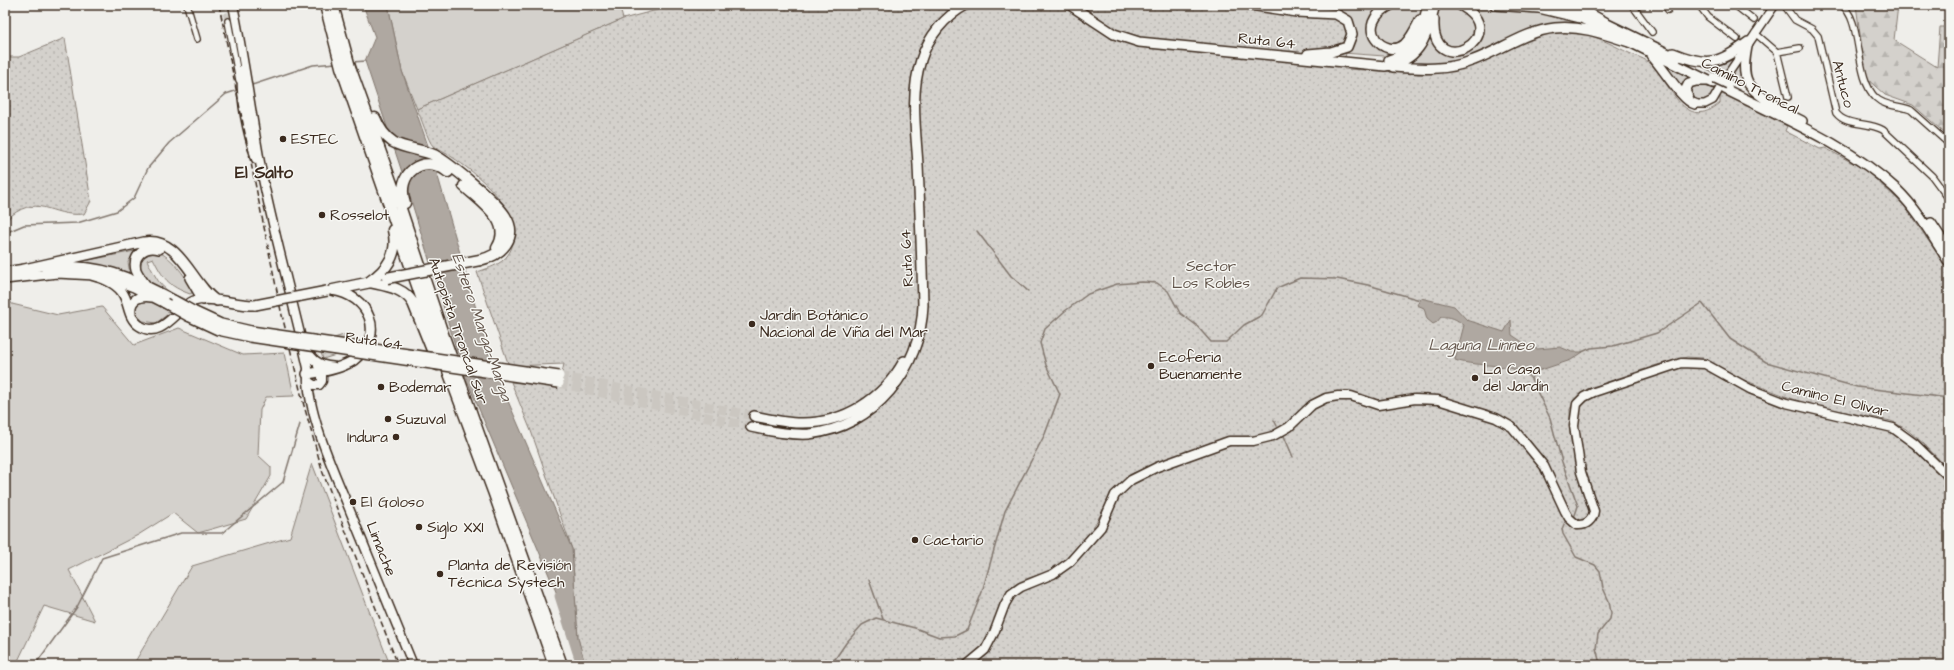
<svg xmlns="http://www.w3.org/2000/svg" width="1954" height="670" font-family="'Architects Daughter',sans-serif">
<defs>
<pattern id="forest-firs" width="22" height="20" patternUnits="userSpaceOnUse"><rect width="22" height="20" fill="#d4d1cc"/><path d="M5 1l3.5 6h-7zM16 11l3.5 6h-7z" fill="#b7b4af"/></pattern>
<pattern id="park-dots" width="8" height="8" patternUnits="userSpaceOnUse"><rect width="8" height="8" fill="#d4d1cc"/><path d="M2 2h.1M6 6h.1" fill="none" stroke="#b7b4af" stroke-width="1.8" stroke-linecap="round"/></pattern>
</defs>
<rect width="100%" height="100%" fill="#efeeea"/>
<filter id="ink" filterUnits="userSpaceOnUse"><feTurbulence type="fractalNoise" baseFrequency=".025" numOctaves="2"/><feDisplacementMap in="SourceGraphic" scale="8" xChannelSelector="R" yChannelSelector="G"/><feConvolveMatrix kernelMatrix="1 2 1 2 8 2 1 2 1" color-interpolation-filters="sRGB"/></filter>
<g filter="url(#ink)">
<!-- green -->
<path fill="#d4d1cc" stroke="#887e75" d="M388 5H619L623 19 417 109 402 71Z
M1276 5H1338L1358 9H1371L1374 5H1382C1364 15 1363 46 1386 51 1391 53 1396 51 1401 51L1384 56 1343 53C1353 41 1361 32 1350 18L1320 9Z
M1397 5 1425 7 1413 32 1396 46 1384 42 1377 34V19L1391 7Z
M1439 8 1459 9 1474 20 1476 36 1463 49C1458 48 1452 48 1448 46 1433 40 1437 19 1439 8Z
M1470 9H1523L1568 18 1599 29 1559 24 1472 58 1444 65 1402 66 1430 32 1433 39 1454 54C1465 54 1484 48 1480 33 1479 25 1473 16 1470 9Z
M1738 54 1722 77 1693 62Z
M1744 56 1750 90 1728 79Z
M1664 65 1692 79 1683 91Z
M1697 83 1715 90 1711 97 1699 101 1693 99 1688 89Z
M135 251 128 262 130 274 104 266 64 265Z
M146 251C150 251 155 250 158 252 171 256 190 280 192 293L190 294C168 286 163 278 153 258L147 260C159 284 161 290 187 300L181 301C159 290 128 280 146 251Z
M5 292 12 304 58 315 102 307 134 345 179 328 243 355 285 353 294 396 266 397 260 410 258 455 271 467V476L246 519 198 533 173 513 138 535 69 570 95 621 44 606 16 665H5Z
M144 299 171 312 156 323 143 321 134 312 138 302Z
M347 334 352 350 323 359 318 343Z
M312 463 390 665H133L192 566 290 537Z"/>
<!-- forest -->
<path fill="url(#forest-firs)" stroke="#887e75" d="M1856 5H1898L1894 40 1937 67 1940 27H1949V137L1913 105 1885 95 1866 78Z"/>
<!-- park -->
<path fill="url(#park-dots)" stroke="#887e75" d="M676 5H1239L1332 15 1343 19 1348 34 1344 69 1433 73 1469 66 1548 33C1582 28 1599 38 1629 53 1636 56 1646 59 1651 64 1672 85 1684 133 1720 103V93L1787 126 1785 131 1820 149 1825 148 1864 169 1904 205 1949 271V470L1923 443 1906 429 1891 421 1806 404 1744 380 1703 358 1687 357 1657 365 1587 389 1575 400 1570 409V434L1576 467 1592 510 1586 521 1577 523 1571 518 1550 472 1531 442 1513 423 1500 415 1437 396 1419 395 1379 400 1339 392 1320 396 1288 422 1268 434 1225 439 1133 473C1111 488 1106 507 1092 529 1085 542 1072 553 1061 563 1046 578 1022 574 1008 591 998 603 998 617 992 630 986 645 976 656 963 665H585L578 638 572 549 531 431 511 382 559 387 564 364 509 366 477 272C496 266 511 261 514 238 517 206 476 173 452 157 446 153 438 150 433 146 428 141 421 117 417 109L623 19Z
M65 38 91 201 84 214C49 218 38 190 5 221V57H19Z
M1686 365 1710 369 1781 405 1808 413 1886 428 1906 440 1949 483V665H969L982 654 1006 606 1017 592 1048 578 1082 551 1118 494 1131 481 1219 446 1259 442 1323 402 1343 398 1364 403 1424 400 1495 420 1507 426 1535 457 1554 491 1565 519 1570 524 1579 527 1595 516C1588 492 1568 425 1580 404 1582 401 1585 399 1587 397Z"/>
<!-- water -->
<path fill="#afa8a1" stroke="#81766d" d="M363 5H388L402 71 434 163 492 364 572 549 578 638 585 665H581L562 606 463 371 407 187 365 61 375 37Z
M1421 298 1454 306 1467 320 1504 332 1511 320 1512 335 1527 345 1537 349 1560 347 1572 352H1583L1571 360 1535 372 1531 379C1513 361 1479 368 1455 360L1464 325C1456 319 1451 316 1441 317L1437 322 1433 324 1427 319 1424 308 1417 305Z"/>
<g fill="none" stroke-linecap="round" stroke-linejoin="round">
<!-- stream -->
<path stroke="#81766d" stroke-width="1.5" d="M352 62 366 61
M249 86 313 65 336 63
M977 231 1011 276 1028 291
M5 233 24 225 77 223 117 211 134 198 148 168 169 143 226 94 238 90
M1582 352 1591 348 1613 346 1657 333 1702 303 1730 339 1766 362 1857 387 1949 398
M1531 379 1550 418 1562 462 1578 506 1575 515
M1274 420 1277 426
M1284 436 1293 457
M1565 522 1562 529 1563 534 1576 557 1595 565 1600 571 1603 588 1609 601 1611 613 1610 619 1598 634 1596 648 1599 660 1603 665
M869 580 883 619
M35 665 77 607 102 558 181 533H222L283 482 300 424
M831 665 846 643 862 625 876 618 915 628 939 637 955 636 967 630 982 592 1005 511 1045 434 1060 394 1046 365 1040 343 1045 329 1065 311 1088 294 1117 284 1142 282 1157 283 1168 291 1180 313 1196 325 1211 342H1226L1244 325 1262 315 1277 288 1300 278 1337 279 1368 285 1420 300"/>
<!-- river -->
<path stroke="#afa8a1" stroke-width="9" d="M559 596 581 665"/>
<!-- minor-tunnel -->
<path stroke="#cbc7c1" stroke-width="5.5" stroke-dasharray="5.5 3" stroke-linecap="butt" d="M222 5 228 21"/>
<!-- trunk-tunnel -->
<path stroke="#cbc7c1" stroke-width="9" stroke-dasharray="9 4.5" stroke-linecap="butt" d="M559 376 754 416
M559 383 751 427"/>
<!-- minor casing -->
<g stroke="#3b2a1e" stroke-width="8">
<path id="minor" d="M187 5 197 39
M629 5 630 7 636 5
M1632 5 1652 32
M1665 5 1668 10
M1699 5 1708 17 1737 39
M1735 5 1754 20
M1784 5 1795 20 1812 29 1818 36 1836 113C1847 127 1868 121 1883 130L1932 176 1949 199
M1841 5C1863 18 1854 78 1876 98 1885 107 1901 105 1911 110L1949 144
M228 21 239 80
M1755 33 1777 52 1788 97
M1777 52 1800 48"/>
</g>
<!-- tertiary casing -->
<g stroke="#3b2a1e" stroke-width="10">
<path id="tertiary" d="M1695 104H1705L1713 100 1728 74 1775 5"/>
</g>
<!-- secondary casing -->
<g stroke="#3b2a1e" stroke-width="11">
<path id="secondary" d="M233 5C245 63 252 121 263 179 276 242 294 305 308 368 305 407 331 465 346 501 368 556 391 610 413 665
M242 70C240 99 247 131 256 159
M308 381 314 385H319L322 381V374L318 366
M967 665 985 650 994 633 1005 604 1011 594 1021 587 1053 574 1070 562 1101 527 1115 495 1131 480 1157 467 1229 441H1253L1273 436 1289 427 1312 405 1326 398 1338 396H1351L1378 405 1415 399 1438 400 1496 418 1512 427 1544 466 1565 511 1569 518 1577 525C1586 526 1593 520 1594 511L1581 472 1574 426 1577 404 1584 397 1594 392 1681 363 1705 364 1750 389 1786 403 1893 428 1915 444 1949 477"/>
</g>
<!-- primary casing -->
<g stroke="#3b2a1e" stroke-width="12">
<path id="primary" d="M1495 5 1539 8 1581 18 1713 83
M1560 5 1582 12
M1599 20 1677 58
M1748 42C1739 83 1747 87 1779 108
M1673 53C1707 67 1719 64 1748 42
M1651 55C1662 66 1682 101 1695 104
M1725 89C1782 118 1849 145 1896 189 1918 210 1933 237 1949 262
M1689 99 1685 91 1689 83 1696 81H1707
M1774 107 1802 121
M1931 223 1949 250"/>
</g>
<!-- trunk casing -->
<g stroke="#3b2a1e" stroke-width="12">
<path id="trunk" d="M1070 5 1114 34 1139 42 1385 66C1422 61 1426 35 1435 5
M1250 5 1297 12 1336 14 1348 21 1352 34 1347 47 1331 52 1308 54
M1391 5C1350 26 1386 61 1405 44 1412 37 1416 28 1420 20
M1574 5 1605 22
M1434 20C1430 83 1516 36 1460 5
M1389 60C1419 51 1421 31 1428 5
M1393 67C1421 69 1447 71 1474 60 1501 50 1526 31 1555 28 1582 25 1607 35 1632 43
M45 267C99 263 129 276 175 301
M20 270 144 242C181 236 192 286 217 301
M5 272 25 269
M91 275C102 278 115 282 122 292 130 303 127 318 140 326 162 340 177 308 194 301 210 295 238 306 255 305
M110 278 134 287 165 303
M190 278 203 300
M5 279 57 273 95 275
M145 284C142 280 138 275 136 270 132 255 146 245 159 249
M193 311 221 324 251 331
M131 313C129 299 140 295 152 297
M188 316 218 330 250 337
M302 344C310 358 317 366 333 367
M307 374C322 372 341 369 354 360 387 335 369 295 332 290
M754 416C769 419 785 423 800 423 844 424 883 399 904 361
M751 427C770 431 789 435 809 434 875 427 921 369 923 305 922 258 920 212 918 165 916 132 910 93 921 60 928 37 945 16 966 5"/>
</g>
<!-- motorway casing -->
<g stroke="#3b2a1e" stroke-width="13">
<path id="motorway" d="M325 5 341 67 429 320 494 494 554 665
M333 5 350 67 400 206 442 331 562 665
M375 118C379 128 384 136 393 142 405 149 421 149 434 155 449 163 497 202 505 216 519 238 501 255 480 260
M464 186C481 202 514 222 497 248
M405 203C395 174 423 152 448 172
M369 282C388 269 399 253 393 230
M369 282C386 286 403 287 413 303L438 365
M333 290 376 281"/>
</g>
<!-- minor -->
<use href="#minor" stroke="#f6f6f2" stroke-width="5.5"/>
<!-- tertiary -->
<use href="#tertiary" stroke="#f6f6f2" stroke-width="7"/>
<!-- secondary -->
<use href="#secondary" stroke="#f6f6f2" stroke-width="8"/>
<!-- primary -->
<use href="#primary" stroke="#f6f6f2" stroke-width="9"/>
<!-- trunk -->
<use href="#trunk" stroke="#f6f6f2" stroke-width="9"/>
<!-- motorway -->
<use href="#motorway" stroke="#f6f6f2" stroke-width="10"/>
<!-- rail -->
<path stroke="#3b2a1e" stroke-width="1.5" stroke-dasharray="6 3" stroke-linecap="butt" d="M219 5 281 311 303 402 323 473 398 665"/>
<!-- primary-bridge casing -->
<g stroke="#3b2a1e" stroke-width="12" stroke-linecap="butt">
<path id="primary-bridge" d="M1715 78 1728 84"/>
</g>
<!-- trunk-bridge casing -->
<g stroke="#3b2a1e" stroke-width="12" stroke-linecap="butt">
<path id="trunk-bridge" d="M175 301 193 311
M165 303 188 316
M255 305 327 291
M251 331 559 376
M250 337 559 383"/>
</g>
<!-- motorway-bridge casing -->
<g stroke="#3b2a1e" stroke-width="13" stroke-linecap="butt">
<path id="motorway-bridge" d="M387 278 480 260"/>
</g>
<!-- primary-bridge -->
<use href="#primary-bridge" stroke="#f6f6f2" stroke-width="9"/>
<!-- trunk-bridge -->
<use href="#trunk-bridge" stroke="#f6f6f2" stroke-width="9"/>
<!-- motorway-bridge -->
<use href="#motorway-bridge" stroke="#f6f6f2" stroke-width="10"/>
</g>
</g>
<!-- markers -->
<g fill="#3b2a1e" stroke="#f6f6f2" stroke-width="1.5">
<circle cx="283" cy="139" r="4"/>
<circle cx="322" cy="215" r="4"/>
<circle cx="752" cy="324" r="4"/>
<circle cx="1151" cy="366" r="4"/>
<circle cx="1475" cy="378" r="4"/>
<circle cx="381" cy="387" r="4"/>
<circle cx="388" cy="419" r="4"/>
<circle cx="396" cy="437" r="4"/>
<circle cx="353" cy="502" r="4"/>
<circle cx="419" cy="527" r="4"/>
<circle cx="915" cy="540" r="4"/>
<circle cx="440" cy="574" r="4"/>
</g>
<g text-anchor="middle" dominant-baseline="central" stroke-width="3" stroke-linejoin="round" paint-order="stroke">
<!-- street labels -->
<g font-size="15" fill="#3b2a1e" stroke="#f6f6f2">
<text transform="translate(1267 41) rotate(6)">Ruta 64</text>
<text transform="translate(1843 84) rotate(75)">Antuco</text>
<text transform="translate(1750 86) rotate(27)">Camino Troncal</text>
<text transform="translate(907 258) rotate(-93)">Ruta 64</text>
<text transform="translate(458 331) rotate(71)">Autopista Troncal Sur</text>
<text transform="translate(374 341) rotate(8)">Ruta 64</text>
<text transform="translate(1835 399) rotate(14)">Camino El Olivar</text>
<text transform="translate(381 549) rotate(68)">Limache</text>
</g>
<!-- poi labels -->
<g font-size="15" fill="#3b2a1e" stroke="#f6f6f2" text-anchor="start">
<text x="291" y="139">ESTEC</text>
<text x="330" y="215">Rosselot</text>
<text x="760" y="315">Jardín Botánico<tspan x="760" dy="17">Nacional de Viña del Mar</tspan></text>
<text x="1159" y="357">Ecoferia<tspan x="1159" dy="17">Buenamente</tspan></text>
<text x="1483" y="369">La Casa<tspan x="1483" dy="17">del Jardín</tspan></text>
<text x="389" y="387">Bodemar</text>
<text x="396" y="419">Suzuval</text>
<text x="388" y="437" text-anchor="end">Indura</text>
<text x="361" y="502">El Goloso</text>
<text x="427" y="527">Siglo XXI</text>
<text x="923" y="540">Cactario</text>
<text x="448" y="565">Planta de Revisión<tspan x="448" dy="17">Técnica Systech</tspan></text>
</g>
<!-- park labels -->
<g font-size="15" fill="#61544a" stroke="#f6f6f2">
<text x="1211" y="266">Sector<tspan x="1211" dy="17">Los Robles</tspan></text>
</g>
<!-- water labels -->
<g font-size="16" font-style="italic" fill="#64564c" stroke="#f6f6f2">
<text transform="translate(482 327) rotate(71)">Estero Marga-Marga</text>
<text x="1481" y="345">Laguna Linneo</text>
</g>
<!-- quarter labels -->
<g font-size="17" font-weight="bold" fill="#3b2a1e" stroke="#f6f6f2">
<text x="264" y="173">El Salto</text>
</g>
</g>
<!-- margin -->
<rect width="1954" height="670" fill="none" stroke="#f6f6f2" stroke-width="20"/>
<rect x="10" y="10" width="1934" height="650" fill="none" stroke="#3b2a1e" stroke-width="1.5" filter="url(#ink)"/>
</svg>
